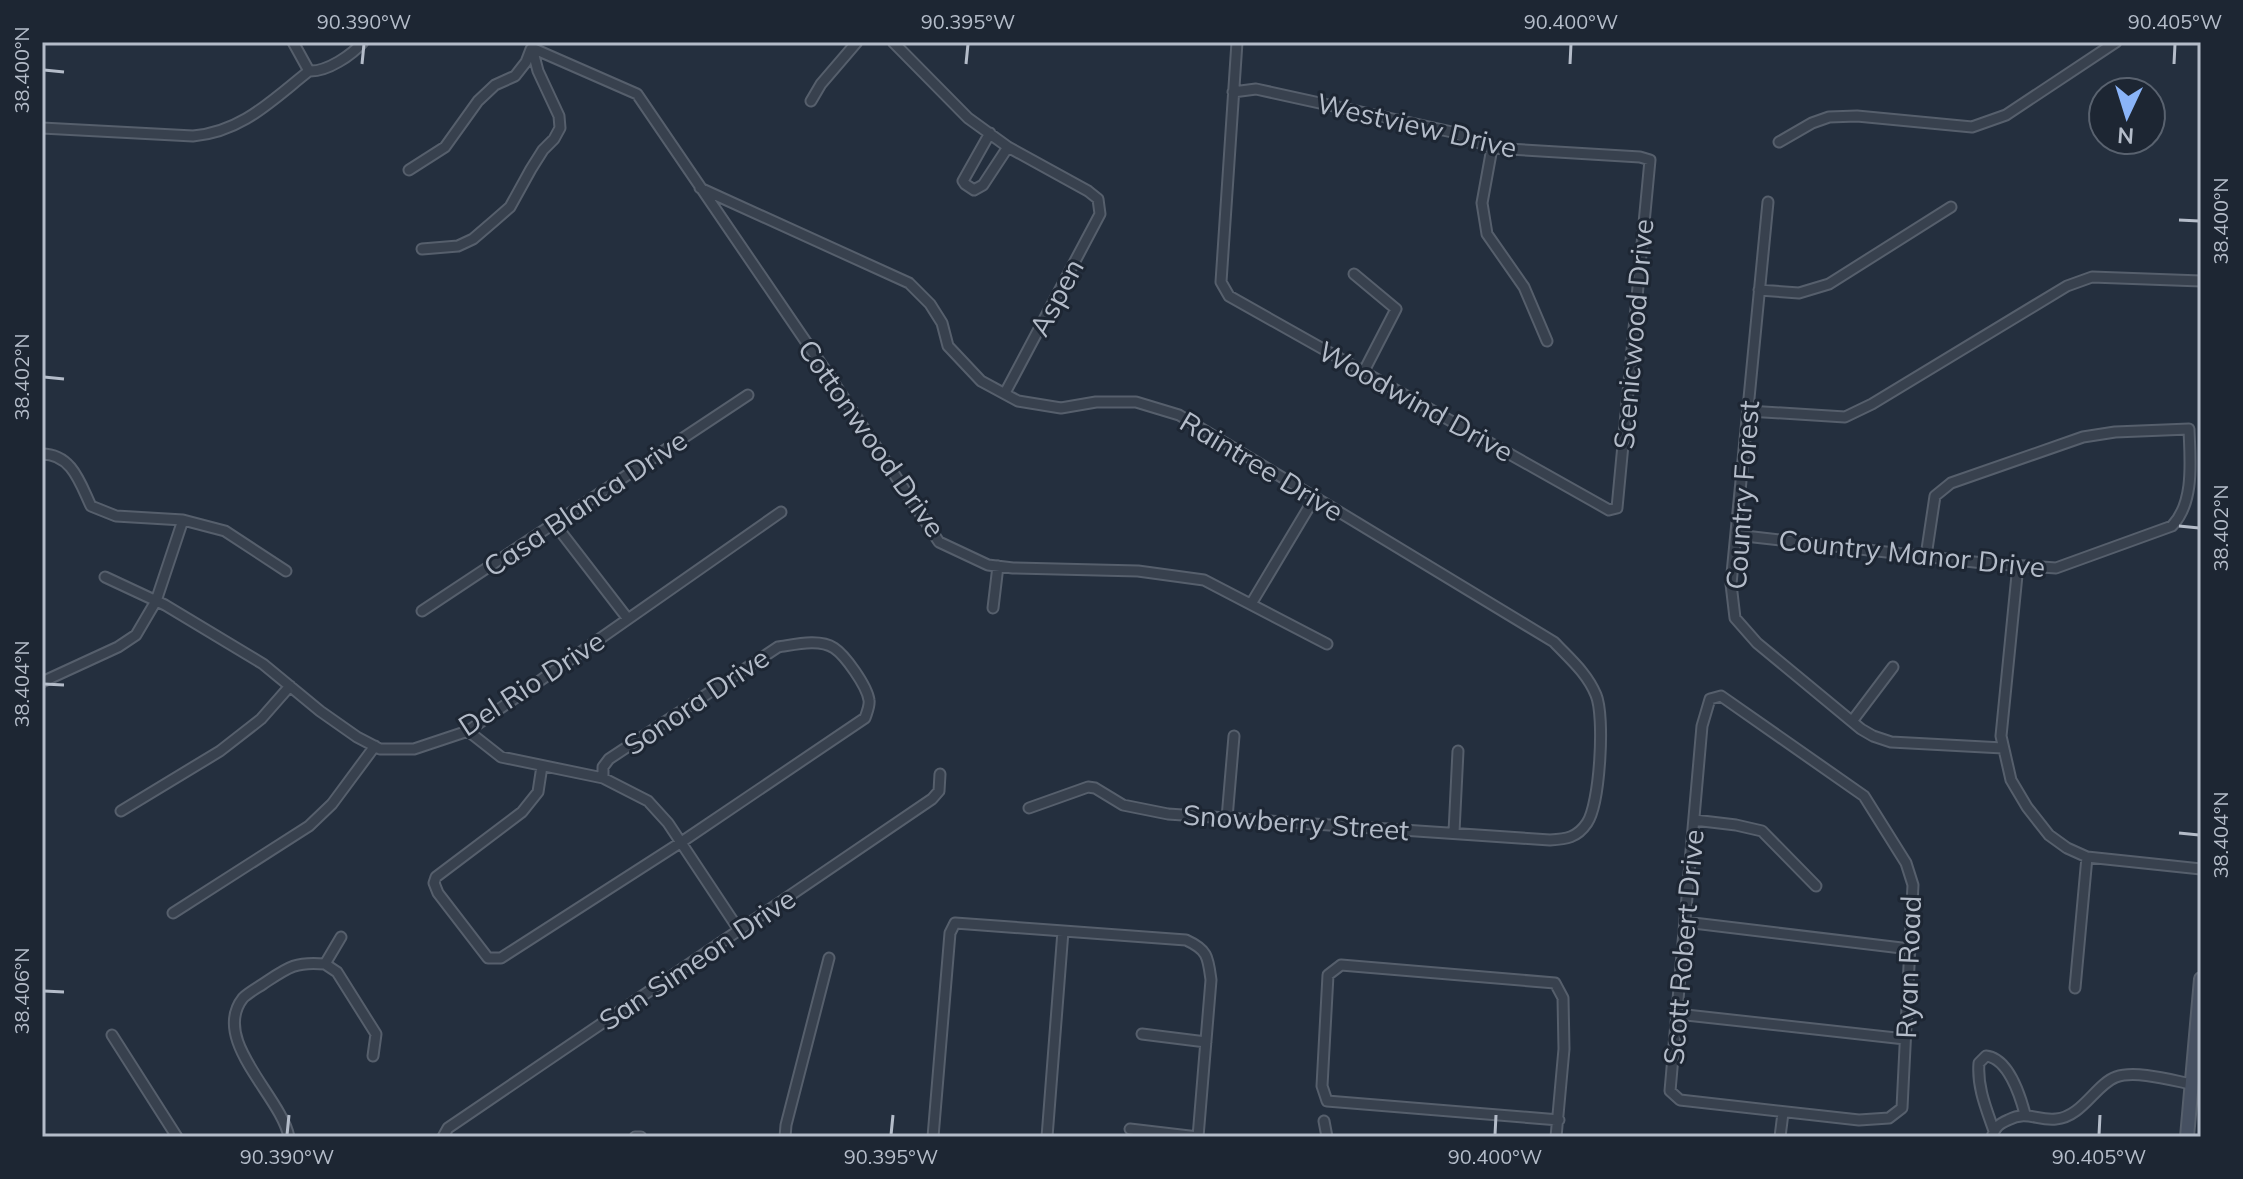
<svg xmlns="http://www.w3.org/2000/svg" width="2243" height="1179" font-family="Mulish,sans-serif">
<rect width="100%" height="100%" fill="#242f3e"/>
<g fill="none" stroke-linecap="round" stroke-linejoin="round">
<!-- street casing -->
<g stroke="#565f6c" stroke-width="13">
<path id="street" d="M293 42 309 71
M893 42 968 118 1008 147 1088 191 1098 199 1100 214 1005 393
M532 48 637 94 830 377 939 542 988 565 1013 568 1138 571 1204 580 1327 644
M1233 92 1256 89 1452 132 1492 148 1640 157 1650 160 1617 508 1609 510 1229 296 1221 282 1237 42
M811 101 821 84 857 42
M42 128 193 136C242 132 272 100 309 71 327 72 352 55 363 42
M990 133 963 181 965 184 974 190 983 185 1008 147
M1779 142 1812 123 1829 117 1857 116 1972 127 2006 115 2116 42
M1492 148 1482 203 1487 234 1524 287 1547 341
M409 170 445 147 478 101 495 85 515 76 526 62 531 49
M700 188 909 283 930 304 942 323 948 346 981 381 1018 401 1061 408 1096 402H1136L1179 415 1554 642C1570 659 1587 673 1596 695 1605 716 1600 804 1587 823 1577 838 1566 839 1550 840L1168 814 1123 805 1095 788 1088 787 1029 808
M1768 202 1731 584 1735 618 1757 643 1861 729 1873 736 1891 742 2003 748
M422 249 458 246 473 239 494 221 510 207 531 169 543 150 554 139 560 128 559 116 538 71 532 48
M1354 274 1396 309 1364 371
M1759 290 1799 293 1829 284 1951 207
M1748 411 1845 417 1872 404 2067 286 2092 277 2201 281
M42 454C72 454 80 483 91 506L116 516 183 520 225 531 286 571
M554 523 628 619
M1736 535 1983 563 2056 568 2172 526C2195 502 2190 460 2189 429L2115 432 2083 437 1951 483 1935 496 1926 556
M2018 565 2001 736 2011 780 2027 807 2049 835 2067 848 2087 857 2201 869
M105 577 165 605 263 664 320 711 357 737 380 749H414L468 731 781 512
M1251 604 1315 497
M993 608 998 566
M422 611 748 395
M42 682 118 647 136 635 156 601 183 520
M1721 696 1864 796 1906 863 1913 885 1902 1108 1889 1118 1859 1120 1680 1100 1670 1091 1702 726 1710 699Z
M1853 720 1893 667
M468 731 501 757 603 778 648 801 668 823 739 930
M542 766 538 792 522 812 436 877 434 883 438 893 488 958H501L680 843 865 718C867 712 870 706 869 700 867 686 845 655 834 648 819 638 793 645 778 647L609 759 603 767V778
M121 811 220 751 261 719 290 686
M1227 818 1234 736
M1694 820 1736 825 1762 831 1816 886
M1454 832 1458 751
M173 913 309 826 332 804 375 746
M1685 922 1910 949
M325 964 337 972 376 1034 373 1056
M2075 988 2087 857
M1677 1014 1905 1039
M1142 1034 1206 1042
M112 1035 177 1137
M1324 1121 1327 1137
M1130 1129 1198 1137
M1994 1131C1986 1108 1977 1087 1979 1063L1986 1056C2008 1058 2020 1095 2025 1114
M289 1137C281 1096 210 1040 243 998 248 993 257 988 263 984 287 968 295 961 325 964L341 937
M443 1137 448 1128 932 799 939 791 940 774
M635 1137H641
M785 1137 786 1125 829 958
M933 1137 950 933 955 923 1186 940C1208 950 1208 957 1211 980L1198 1137
M1047 1137 1063 931
M1556 1137 1564 1049 1563 998 1555 983 1341 965 1328 975 1322 1086 1327 1101 1559 1120
M1780 1137 1783 1113
M1992 1137C1995 1127 1999 1124 2008 1120 2027 1110 2037 1121 2056 1119 2082 1117 2096 1084 2116 1077 2135 1070 2171 1080 2191 1084"/>
</g>
<!-- secondary casing -->
<g stroke="#565f6c" stroke-width="16">
<path id="secondary" d="M2187 1137 2201 979"/>
</g>
<!-- street -->
<use href="#street" stroke="#38414e" stroke-width="9"/>
<!-- secondary -->
<use href="#secondary" stroke="#465061" stroke-width="12"/>
</g>
<!-- ticks -->
<path fill="none" stroke="#b4bcc9" stroke-width="3" d="M362 64 364 44M966 64 968 44M1570 64 1571 44M2174 64 2175 44M44 70 64 72M2179 220 2199 221M44 377 64 379M2179 526 2199 528M44 684 64 685M2179 833 2199 835M44 991 64 992M287 1135 289 1115M891 1135 893 1115M1495 1135 1496 1115M2099 1135 2100 1115"/>
<g text-anchor="middle" dominant-baseline="central" stroke-width="6" stroke-linejoin="round" paint-order="stroke">
<!-- street labels -->
<g font-size="28" fill="#b4bcc9" stroke="#1d2633">
<text transform="translate(1417 125) rotate(13)">Westview Drive</text>
<text transform="translate(1056 297) rotate(-62)">Aspen</text>
<text transform="translate(1633 334) rotate(-85)">Scenicwood Drive</text>
<text transform="translate(1416 401) rotate(29)">Woodwind Drive</text>
<text transform="translate(872 438) rotate(55)">Cottonwood Drive</text>
<text transform="translate(1262 466) rotate(31)">Raintree Drive</text>
<text transform="translate(1742 495) rotate(-86)">Country Forest</text>
<text transform="translate(585 503) rotate(-34)">Casa Blanca Drive</text>
<text transform="translate(1912 553) rotate(6)">Country Manor Drive</text>
<text transform="translate(531 683) rotate(-33)">Del Rio Drive</text>
<text transform="translate(696 701) rotate(-34)">Sonora Drive</text>
<text transform="translate(1296 822) rotate(4)">Snowberry Street</text>
<text transform="translate(1683 947) rotate(-85)">Scott Robert Drive</text>
<text transform="translate(697 959) rotate(-34)">San Simeon Drive</text>
<text transform="translate(1908 967) rotate(-88)">Ryan Road</text>
</g>
</g>
<!-- border -->
<rect width="2243" height="1179" fill="none" stroke="#1d2633" stroke-width="88"/>
<!-- north arrow -->
<g transform="translate(2127 116) rotate(184)"><circle r="38" fill="#1d2633" stroke="#59626f" stroke-width="2"/>
<path d="M0-6L14 30L0 20L-14 30Z" fill="#8ab4f8"/>
<text y="-12" font-size="22" font-weight="bold" text-anchor="middle" fill="#b4bcc9">N</text>
</g>
<rect x="44" y="44" width="2155" height="1091" fill="none" stroke="#b4bcc9" stroke-width="3"/>
<g font-size="20" text-anchor="middle" fill="#b4bcc9">
<text x="364" y="29">90.390°W</text>
<text x="968" y="29">90.395°W</text>
<text x="1571" y="29">90.400°W</text>
<text x="2175" y="29">90.405°W</text>
<text transform="translate(22 70) rotate(-90)" y="7">38.400°N</text>
<text transform="translate(2221 221) rotate(-90)" y="7">38.400°N</text>
<text transform="translate(22 377) rotate(-90)" y="7">38.402°N</text>
<text transform="translate(2221 528) rotate(-90)" y="7">38.402°N</text>
<text transform="translate(22 684) rotate(-90)" y="7">38.404°N</text>
<text transform="translate(2221 835) rotate(-90)" y="7">38.404°N</text>
<text transform="translate(22 991) rotate(-90)" y="7">38.406°N</text>
<text x="287" y="1164">90.390°W</text>
<text x="891" y="1164">90.395°W</text>
<text x="1495" y="1164">90.400°W</text>
<text x="2099" y="1164">90.405°W</text>
</g>
</svg>
